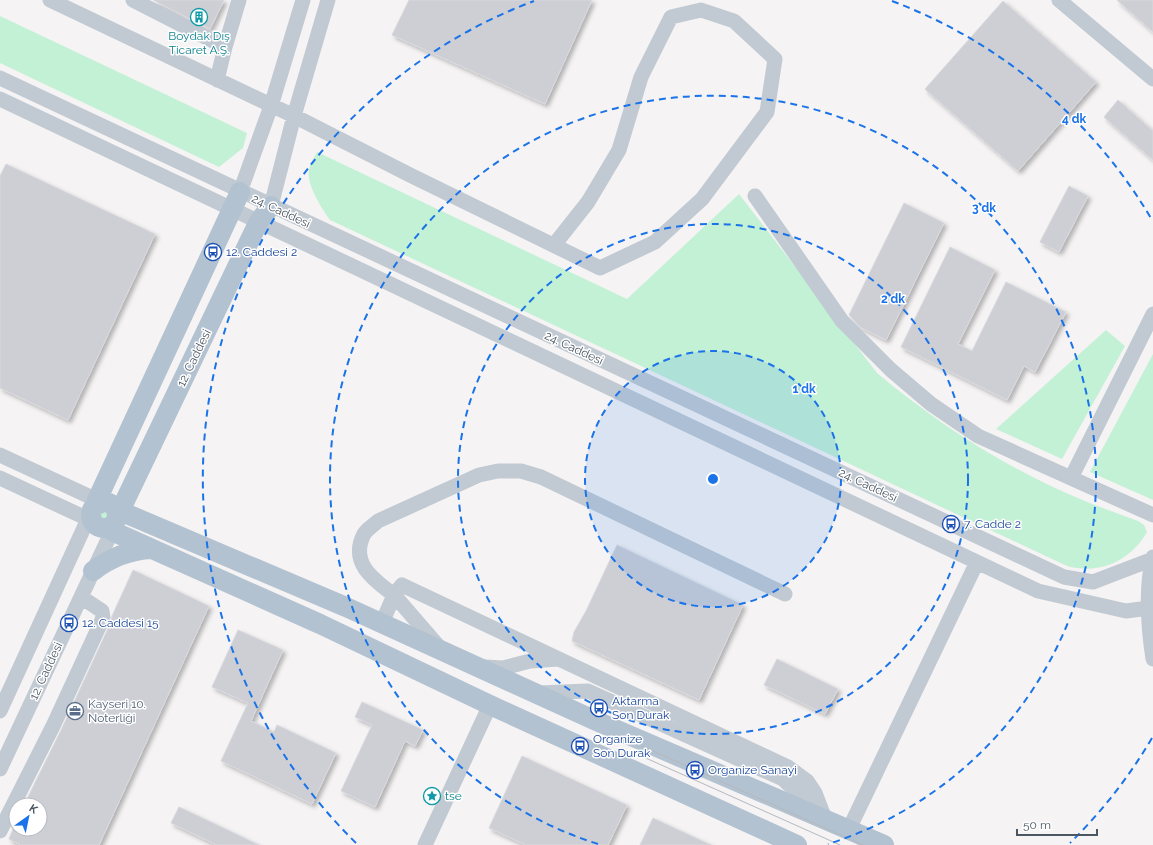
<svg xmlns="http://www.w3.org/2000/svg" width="1153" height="845" font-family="Raleway,sans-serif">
<defs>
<filter id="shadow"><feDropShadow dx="3" dy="3" stdDeviation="2" flood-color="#0004"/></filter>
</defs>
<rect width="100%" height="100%" fill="#f5f3f3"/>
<!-- green -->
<path fill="#c3f1d5" d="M0 16 247 133 243 148 219 167 0 63Z
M317 152 627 299 739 194 877 373C937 423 1001 465 1073 496 1094 505 1116 513 1138 521L1144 525 1147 532C1130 561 1100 575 1067 566L330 220C322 209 306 184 309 170 310 164 314 158 317 152Z
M1106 330 1125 346 1062 459 996 429Z
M1153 354V500L1090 472Z
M106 508 109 509 112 516 102 523 98 520 97 512Z"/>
<!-- building -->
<path fill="#cdcfd5" stroke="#d7d9de" filter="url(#shadow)" d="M153 0H224L210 29Z
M409 0H592L545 104 392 35Z
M1117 0H1153V32Z
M1003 1 1096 82 1018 171 925 89Z
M1118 100 1153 131V160L1104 117Z
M6 164 155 234 68 420 0 388V176Z
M1069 186 1088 196 1059 252 1040 242Z
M904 203 944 223 886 340 860 327 849 315Z
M950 247 995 270 958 344 972 351 1006 282 1066 312 1035 372 1024 366 1007 400 901 347Z
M617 545 743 605 699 700 572 641 574 632 586 611Z
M133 570 209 606 99 845H21L9 839 13 829H40V805H24L62 728 111 622 112 616Z
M238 630 283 650 251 721 274 732 277 725 336 753 312 804 221 761 248 703 212 687Z
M777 659 838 689 825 714 764 685Z
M362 702 423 730 415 746 405 741 375 807 341 791 372 725 355 717Z
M522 756 627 805 608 845H526L489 828Z
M179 807 232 832 259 845H217L171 823Z
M653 818 711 845H640Z"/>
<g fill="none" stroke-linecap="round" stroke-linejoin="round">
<!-- minor -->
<path stroke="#c1cad2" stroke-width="15" d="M50 0 294 116 412 176 600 268 655 242 702 199 767 112 775 59 734 21 701 10 671 17 641 77 619 150 588 202 554 245
M133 0 225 47
M1059 0 1153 79
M0 78 1064 577 1093 582 1153 559
M217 80 225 47 239 0
M0 99 1038 591 1126 611 1149 608 1153 610
M240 192 271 106 303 0
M755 196 842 321 891 370 931 404 978 436 1153 515
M271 206 294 116 328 0
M0 455 97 500
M0 478 88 519H92
M1071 478 1153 314
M1153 557C1145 590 1148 626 1153 659
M382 623 394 595C374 580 349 563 364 534 367 529 374 525 378 521L479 475 498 471H521L541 477 785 594
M439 647 394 595 402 585 788 767 807 781 815 793 825 819
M485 667 503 668 530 661 558 659
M538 693 588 691 783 779 820 814
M0 711 88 519
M0 769 112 531
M849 829 977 562
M0 831 54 724 103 618 102 611 81 597
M425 845 490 705"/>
<!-- major -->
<path stroke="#b3c2d1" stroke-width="20" d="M91 515a13 13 0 1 1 26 0a13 13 0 1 1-26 0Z
M99 504 97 500 240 192
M120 511 259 221 271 206
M117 512 120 511 346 607 594 720 884 845
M110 527 112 531 320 624 490 705 797 845
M93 571C111 557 129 550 152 549"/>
<!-- tram -->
<path stroke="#b5b8bd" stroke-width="1" d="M642 746 863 845
M639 755 840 845"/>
</g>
<!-- distance rings -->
<circle cx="713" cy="479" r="128" fill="#1a73e8" fill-opacity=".12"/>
<g fill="none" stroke="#1a73e8" stroke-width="2" stroke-dasharray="7 5">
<circle cx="713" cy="479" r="128"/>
<circle cx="713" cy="479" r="255"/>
<path d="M598 844A383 383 0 1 1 828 844"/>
<path d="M1152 738A510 510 0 0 1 1070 843M356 843A510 510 0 0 1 534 1M892 1A510 510 0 0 1 1152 220"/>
</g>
<!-- icons -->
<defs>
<g id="building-ring" transform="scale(0.9)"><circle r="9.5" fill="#fff" stroke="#0f9aa8" stroke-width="1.5"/><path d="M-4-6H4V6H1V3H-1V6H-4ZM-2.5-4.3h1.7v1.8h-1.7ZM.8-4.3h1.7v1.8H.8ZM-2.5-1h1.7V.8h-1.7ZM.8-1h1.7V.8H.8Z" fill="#0f9aa8"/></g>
<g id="bus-ring" transform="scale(0.9)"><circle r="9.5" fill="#fff" stroke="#1a4fb4" stroke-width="1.5"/><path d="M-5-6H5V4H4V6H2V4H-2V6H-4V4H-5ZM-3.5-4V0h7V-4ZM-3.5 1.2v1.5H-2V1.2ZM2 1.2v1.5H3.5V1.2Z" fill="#1a4fb4"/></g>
<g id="office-ring" transform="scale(0.9)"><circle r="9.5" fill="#fff" stroke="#5c6f8a" stroke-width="1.5"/><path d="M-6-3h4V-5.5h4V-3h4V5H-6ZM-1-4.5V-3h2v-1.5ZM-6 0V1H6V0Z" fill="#5c6f8a"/></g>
<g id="sight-ring" transform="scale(0.9)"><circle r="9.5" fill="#fff" stroke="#0f9aa8" stroke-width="1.5"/><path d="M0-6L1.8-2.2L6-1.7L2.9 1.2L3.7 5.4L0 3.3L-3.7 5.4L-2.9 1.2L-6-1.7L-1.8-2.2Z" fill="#0f9aa8"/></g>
</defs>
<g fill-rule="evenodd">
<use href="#building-ring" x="199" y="17"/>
<use href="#bus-ring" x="213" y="252"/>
<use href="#bus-ring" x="951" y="524"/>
<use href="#bus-ring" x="69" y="623"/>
<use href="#bus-ring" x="599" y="708"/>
<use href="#office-ring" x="75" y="711"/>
<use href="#bus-ring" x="580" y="746"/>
<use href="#bus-ring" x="695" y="770"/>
<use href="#sight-ring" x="432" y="796"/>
</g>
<g text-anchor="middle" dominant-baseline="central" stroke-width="3" stroke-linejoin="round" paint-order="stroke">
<!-- culture labels -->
<g font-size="12" fill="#0d838f" stroke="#fff">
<text x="199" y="36">Boydak Dış<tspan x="199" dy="14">Ticaret A.Ş.</tspan></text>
<text x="445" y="796" text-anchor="start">tse</text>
</g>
<!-- street labels -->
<g font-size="12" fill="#4a5661" stroke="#fff">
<text transform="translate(281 211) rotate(25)">24. Caddesi</text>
<text transform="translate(574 348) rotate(25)">24. Caddesi</text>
<text transform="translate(194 358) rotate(-64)">12. Caddesi</text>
<text transform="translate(868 485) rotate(25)">24. Caddesi</text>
<text transform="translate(46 671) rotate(-65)">12. Caddesi</text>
</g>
<!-- transit labels -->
<g font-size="12" fill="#164399" stroke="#fff" text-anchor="start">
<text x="226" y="252">12. Caddesi 2</text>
<text x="964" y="524">7. Cadde 2</text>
<text x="82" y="623">12. Caddesi 15</text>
<text x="612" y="701">Aktarma<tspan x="612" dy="14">Son Durak</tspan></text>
<text x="593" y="739">Organize<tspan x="593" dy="14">Son Durak</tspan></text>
<text x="708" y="770">Organize Sanayi</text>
</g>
<!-- service labels -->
<g font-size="12" fill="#4e5e75" stroke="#fff" text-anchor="start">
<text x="88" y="704">Kayseri 10.<tspan x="88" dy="14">Noterliği</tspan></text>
</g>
</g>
<circle cx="713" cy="479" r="6" fill="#1a73e8" stroke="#fff" stroke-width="2"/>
<g font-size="12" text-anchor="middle" font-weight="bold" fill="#1a73e8" stroke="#fff" stroke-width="3" stroke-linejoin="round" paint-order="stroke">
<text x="1074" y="123">4 dk</text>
<text x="984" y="212">3 dk</text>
<text x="893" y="303">2 dk</text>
<text x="804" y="393">1 dk</text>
</g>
<!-- north arrow -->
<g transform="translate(28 817) rotate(33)"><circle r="19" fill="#ffffff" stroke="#b7bbc0"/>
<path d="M0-3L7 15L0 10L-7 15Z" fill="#1a73e8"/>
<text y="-6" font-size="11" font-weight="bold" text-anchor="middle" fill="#4a5661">K</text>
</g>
<!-- scale -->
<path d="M1017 829v6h80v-6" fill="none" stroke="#4a5661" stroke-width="2"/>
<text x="1023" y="829" font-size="12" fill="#4a5661" stroke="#ffffff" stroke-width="3" paint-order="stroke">50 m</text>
</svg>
